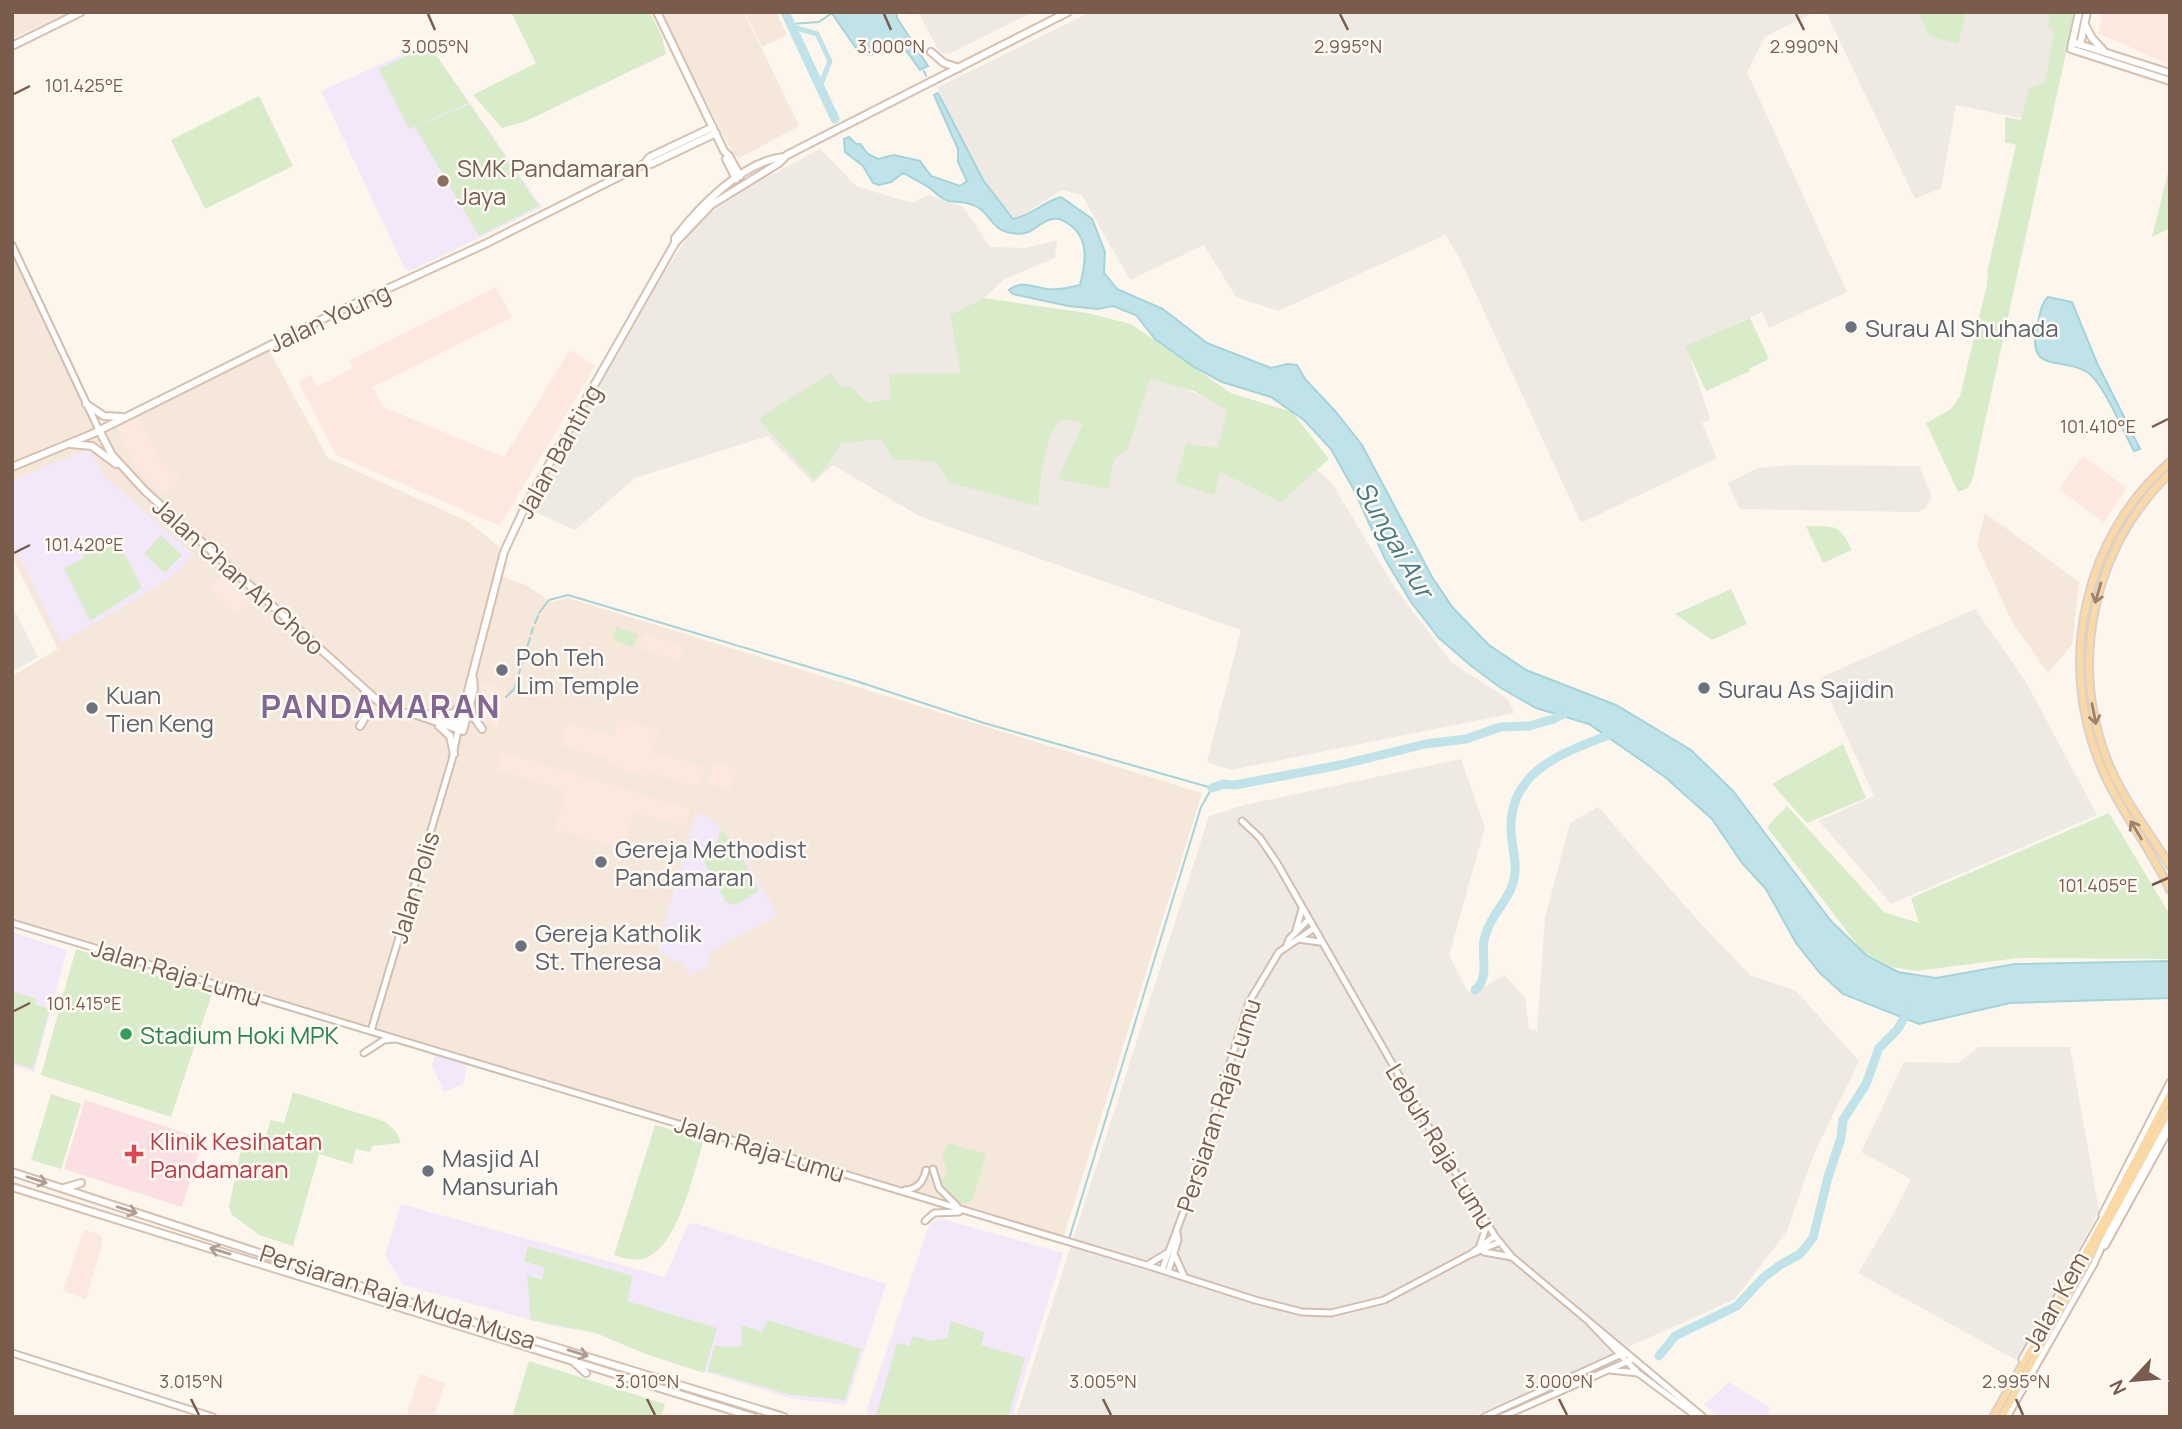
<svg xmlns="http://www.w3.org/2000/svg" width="2182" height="1429" font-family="Manrope,sans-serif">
<rect width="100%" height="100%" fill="#fdf6ec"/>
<!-- residential -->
<path fill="#f5e8da" d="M12 12H70L12 39Z
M661 12H744L799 126 739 158 733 154Z
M745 12H776L787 35 762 47Z
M12 251 98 430 266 345 328 458 469 522 499 547 497 575 526 585 551 602 568 598 1202 793 1061 1245 368 1030 12 925V676L58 649 12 556Z
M1985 513 2079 582 2072 645 2048 673 2012 622 1977 545Z"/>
<!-- commercial -->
<path fill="#fde8e0" d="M2103 12H2170V65L2098 33Z
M496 287 512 317 373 387 383 407 504 457 570 350 595 366 500 526 336 455 298 382 311 375 317 387 353 368 350 360Z
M137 415 156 451V456L180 478 165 495 138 470 116 426Z
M2083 456 2127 488 2103 522 2059 489Z
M226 572 254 597 238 615 209 590Z
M644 634 684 646 680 661 640 649Z
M484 683 508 690 496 730 476 713Z
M619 718 659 730 653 752 704 767 698 787 646 771 643 776 606 764 608 759 561 745 567 723 614 736Z
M502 752 690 809 685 827 634 812 623 849 555 829 566 791 497 770Z
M714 762 736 769 730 791 711 784 708 781Z
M84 1229 100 1235 103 1241 86 1299 63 1291Z
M420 1374 445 1383 434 1417H406Z"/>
<!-- industrial -->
<path fill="#efe9e4" d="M918 12H1033L949 54 940 53Z
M1091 12H1814L1765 37 1747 72 1847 292 1769 328 1762 312 1686 346 1710 419 1702 423 1717 458 1581 523 1459 257 1445 235 1278 311 1236 297 1204 245 1130 280 1082 195 1062 190 1016 219 989 194 957 134 938 87Z
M1826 12H2075L2050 124 1956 105 1941 188 1915 199Z
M820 149 856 186 912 203 929 195 963 207 990 247 1026 248 1057 240 1055 258 1004 279 959 323 1147 372 1274 428 1333 485 1395 588 1452 663 1508 699 1514 713 1231 770 1207 762 1241 630 919 516 833 465 813 483 768 436 635 478 575 530 530 510 663 274 694 228 716 208 762 180Z
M1793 465 1919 466 1932 497 1925 509 1918 512 1740 509 1728 483 1757 468Z
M12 605 38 657 12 672Z
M1975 609 2026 682 2097 815 1891 904 1819 821 1874 796 1820 678Z
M1461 759 1485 827 1449 955 1468 992 1474 993 1504 975 1525 997 1529 1029 1537 1031 1545 918 1570 823 1598 807 1702 925 1750 975 1796 991 1859 1061 1814 1154 1787 1231 1735 1299 1472 1417H1016L1209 816 1244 805Z
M1979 1047H2070L2099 1211 2050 1302 2016 1360 1858 1273 1894 1213 1911 1179 1861 1152 1904 1062 1958 1063Z"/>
<!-- education -->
<path fill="#f3e8fa" d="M428 43 542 207 410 271 405 269 321 91Z
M85 451H90L104 476 194 555 176 573 148 592 61 643 12 542V480Z
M696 812 708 817 720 827 740 849 778 915 710 952 708 966 689 976 681 960 675 963 657 949Z
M12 932 67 950 34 1072 12 1065Z
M436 1052 468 1063 463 1084 444 1092 432 1066Z
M401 1204 665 1277 688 1225 695 1223 886 1284 846 1405 793 1399 646 1354 596 1333 553 1326 403 1285 385 1255Z
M939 1218 1063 1253 1012 1417H868L867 1409 929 1225Z
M1729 1382 1770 1408 1765 1417H1719L1704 1405Z"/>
<!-- medical -->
<path fill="#fbdfe3" d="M85 1100 203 1139 182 1207 64 1169Z"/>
<!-- green -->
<path fill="#d8ecc9" d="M511 12H650L662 37 666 54 524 122 502 128 473 95 536 63Z
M1918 12H1966L1958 44 1929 36Z
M2050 12H2075L1972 481 1968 488 1958 492 1926 423 1951 409 1960 396 1987 285 1988 268 2016 145 2005 142V117L2021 120 2029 88 2045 83 2054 31 2048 26Z
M429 45 469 103 409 129 379 69Z
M259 96 293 166 205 209 171 140Z
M470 104 539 206 479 236 415 127Z
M2170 164V228L2152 237Z
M984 298 1087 313 1131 324 1231 393 1292 412 1329 459 1281 502 1220 472 1214 495 1175 483 1186 444 1218 448 1227 411 1194 391 1150 379 1128 448 1114 460 1108 489 1058 479 1083 423 1061 419C1042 443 1041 477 1038 506L950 483 936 462 892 459 882 439 841 443 827 466 814 480 758 419 830 373 841 387 850 386 868 403 891 399 889 374 961 373 950 315Z
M1750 318 1769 359 1749 369 1750 371 1706 391 1685 346Z
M1806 526C1836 527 1838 522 1852 550L1823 563Z
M161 535 182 555 165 573 144 554Z
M114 540 118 541 142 588 90 621 64 568 84 558 83 555Z
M1731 589 1747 624 1712 640 1675 614Z
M616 627 638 634 634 647 612 640Z
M1843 744 1866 798 1807 823 1772 784Z
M1787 806 1884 912 1919 923 1911 898 2109 813 2170 915V959L2018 958 1916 971 1892 967 1862 951 1767 827Z
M721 829 737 847 759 891 735 905 726 902 703 860 705 855 712 857Z
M76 949 212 994 171 1117 41 1075Z
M12 992 36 998 35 1004 50 1009 33 1069 12 1062Z
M293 1092 386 1122 397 1133 401 1143 372 1146 370 1152 356 1149 352 1164 319 1154 293 1246 259 1235 231 1214 229 1207 242 1144 262 1146 271 1120 284 1123Z
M51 1094 81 1104 61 1169 31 1160Z
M655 1125 704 1139C694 1171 679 1245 646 1258 636 1262 623 1258 614 1255Z
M948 1143 986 1154 973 1199 965 1204 950 1197 941 1180 948 1174 942 1157Z
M528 1246 633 1276 627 1301 717 1328 704 1373 646 1354 596 1333 531 1320 527 1275 542 1280 545 1268 524 1261Z
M768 1320 861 1349 845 1400 791 1395 708 1371 715 1345 726 1347 742 1346 741 1325 762 1332Z
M951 1321 984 1332 981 1345 1025 1358 1008 1417H877L876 1415 897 1343 909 1346 913 1336 931 1341 947 1338Z
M529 1361 665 1404 661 1417H512Z"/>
<!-- water -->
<path fill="#bfe3e8" stroke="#a5d3da" stroke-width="2" d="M831 12H896L897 18 928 66 920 70 908 53 901 46 869 55 858 51Z
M938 93 983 180 1013 219C1030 216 1043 202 1061 197L1092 219 1105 252 1104 273 1117 289 1163 309 1207 343 1271 368 1287 364 1297 365 1305 379 1335 411 1362 445 1432 577 1453 608 1489 645 1526 670 1616 705 1691 750 1733 791 1831 921 1866 955 1898 972 1936 978 2015 964 2170 961V998L2010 1003 1919 1024 1843 994 1820 973 1796 943 1766 889 1742 863 1712 819 1665 777 1589 724 1536 708 1501 688 1470 665 1439 638 1411 602 1385 559 1355 492 1331 449 1304 420 1271 397 1222 382 1194 367 1155 339 1136 315 1113 306 1098 309 1068 306 1013 294 1009 290C1020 280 1033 287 1047 289 1058 290 1069 288 1080 285 1086 262 1090 237 1067 223 1063 220 1057 218 1052 219 1035 223 1033 239 1007 232 994 229 990 216 979 208 969 201 959 203 949 201 941 199 937 194 931 189 923 183 912 178 903 173L891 182 879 185 873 183 863 166 845 152 844 139 849 137 856 144H860L868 154 878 159 894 155 920 161 931 176 960 186 967 181 958 162V149L934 95Z
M2048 297 2072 302 2097 363 2140 449 2134 451C2124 433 2103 382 2087 372 2063 356 2026 375 2037 327 2040 316 2040 305 2048 297Z"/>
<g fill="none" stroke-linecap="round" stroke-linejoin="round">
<!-- stream -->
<path stroke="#a5d3da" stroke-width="2" d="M791 24 819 22 832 13
M924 71 926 76
M539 613 549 600 568 595 856 681 984 723 1212 788 1201 807 1069 1239
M535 623 538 616
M531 634 533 628
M506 697 514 689 530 638"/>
<!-- canal -->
<path stroke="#bfe3e8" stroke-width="5" d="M793 27 817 34 830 61 820 87"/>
<!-- river -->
<path stroke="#bfe3e8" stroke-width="9" d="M785 12 835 119
M1212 788 1223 784 1235 785 1340 765 1425 744 1466 739 1500 727 1529 726 1554 719 1570 710
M1475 990C1490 978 1481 956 1484 940 1488 918 1507 903 1513 883 1519 863 1510 844 1511 824 1513 766 1570 751 1616 732
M1659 1356 1675 1336 1737 1306 1763 1278 1780 1265 1800 1254 1813 1238 1828 1177 1841 1138 1843 1120 1866 1084 1879 1048 1897 1030 1909 1010"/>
<!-- tertiary casing -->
<g stroke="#d1beb0" stroke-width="9">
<path id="tertiary" d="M12 245 99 430
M1242 821 1260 838 1277 863 1444 1154 1495 1236 1512 1257 1703 1417
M12 923 1146 1265 1255 1300 1302 1312 1331 1313 1384 1300 1469 1255 1500 1242
M1296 930 1302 909
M1298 939 1320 942
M1287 945 1289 939 1308 920
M371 1031 452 760 458 730
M364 1053 384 1040 395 1039
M933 1169 939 1188 957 1206
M905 1190C918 1189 923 1182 926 1170
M2102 1215 2170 1082
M925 1221 934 1213 959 1212
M1480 1245 1487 1225
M2105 1246 2170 1128
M1484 1252 1512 1257
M1472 1253 1495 1236
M1174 1254 1184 1276
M1149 1264 1167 1253
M1162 1270 1186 1205 1249 1002 1279 952 1313 929
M1168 1272 1178 1240 1177 1233
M1590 1323 1638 1373 1697 1417
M12 1353 213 1417
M2022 1359 2104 1215
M1610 1370 1638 1373
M1484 1417 1626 1352
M1502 1417 1633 1359
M2007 1417 2094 1264 2110 1228 2170 1117"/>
</g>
<!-- secondary casing -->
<g stroke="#d6c0b0" stroke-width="10">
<path id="secondary" d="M657 12 724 151 729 156 740 176
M2079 12 2071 49 2170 81
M2085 25 2092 38 2103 50
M2072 42 2170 73
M2080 45 2087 12
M12 46 81 12
M931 52 944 63 959 68
M726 159 736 179
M644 164 650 157 713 127
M675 243 711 205 779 163 787 155 1068 12
M86 404 104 416 122 417
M99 430 112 455 145 491 379 702 404 713 417 715 463 731 474 689 473 678
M71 444 92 446 116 464
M12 467 92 434 337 312 487 243 644 164H651L716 133
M471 706 473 716 482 729
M419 715 427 714 462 724
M440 717 454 713 462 703
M360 726 367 714 365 692
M439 726 450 736 454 754
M458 730 504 552 525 507 675 243V238C699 207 743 161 784 157
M12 1172 434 1310 784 1417
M12 1187 753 1417
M64 1188 81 1183
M575 1363 586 1373"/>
</g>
<!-- primary casing -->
<g stroke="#dad1cd" stroke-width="10">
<path id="primary" d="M2170 462C2085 536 2057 660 2100 764 2118 809 2150 846 2170 890
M2170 473C2092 549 2068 664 2109 765 2124 801 2150 833 2170 866
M1993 1417 2105 1218 2170 1094
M2002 1417 2170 1109"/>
</g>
<!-- tertiary -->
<use href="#tertiary" stroke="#fff" stroke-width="5"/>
<!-- secondary -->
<use href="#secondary" stroke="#fff" stroke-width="6"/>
<!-- primary -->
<use href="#primary" stroke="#fbd9a5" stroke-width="6"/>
</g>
<!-- one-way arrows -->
<defs><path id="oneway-shaft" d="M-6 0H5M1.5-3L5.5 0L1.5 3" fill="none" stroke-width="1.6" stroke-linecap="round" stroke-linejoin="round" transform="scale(1.75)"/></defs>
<g stroke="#a18267">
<use href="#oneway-shaft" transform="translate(2098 593) rotate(106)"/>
<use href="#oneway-shaft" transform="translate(2094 714) rotate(79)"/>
<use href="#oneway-shaft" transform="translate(2136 830) rotate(-121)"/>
</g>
<g stroke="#af9d94">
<use href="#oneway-shaft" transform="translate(37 1180) rotate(18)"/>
<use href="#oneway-shaft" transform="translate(127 1210) rotate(18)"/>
<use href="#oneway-shaft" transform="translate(220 1251) rotate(-163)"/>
<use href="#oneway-shaft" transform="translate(578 1353) rotate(17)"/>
</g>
<!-- ticks -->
<path fill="none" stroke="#7a5c4d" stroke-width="2.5" d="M428 14 435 30M884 14 891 30M1340 14 1348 30M1796 14 1804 30M14 94 30 86M2152 427 2168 419M14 553 30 545M2152 885 2168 878M14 1011 30 1003M191 1399 199 1415M647 1399 655 1415M1103 1399 1111 1415M1559 1399 1567 1415M2016 1399 2023 1415"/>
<!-- markers -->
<circle fill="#8d6e63" stroke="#fffaf3" stroke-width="2.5" cx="443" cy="181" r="7"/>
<g fill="#6b7280" stroke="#fffaf3" stroke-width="2.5">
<circle cx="1851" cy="327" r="7"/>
<circle cx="502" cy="670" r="7"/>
<circle cx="1704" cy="688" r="7"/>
<circle cx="92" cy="708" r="7"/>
<circle cx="601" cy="862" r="7"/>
<circle cx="521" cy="946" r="7"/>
<circle cx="428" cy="1171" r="7"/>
</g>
<circle fill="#2e9e5b" stroke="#fffaf3" stroke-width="2.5" cx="126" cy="1034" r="7"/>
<path fill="#e0444e" stroke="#fffaf3" stroke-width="2.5" d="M130.5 1143.5h7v7h7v7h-7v7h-7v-7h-7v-7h7z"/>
<g text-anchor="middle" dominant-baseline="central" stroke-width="5" stroke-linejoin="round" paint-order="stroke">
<!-- education labels -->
<g font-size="24" fill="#785e54" stroke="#fffaf3" text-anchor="start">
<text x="457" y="167">SMK Pandamaran<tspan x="457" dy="28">Jaya</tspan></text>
</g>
<!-- street labels -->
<g font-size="24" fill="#7a5c4d" stroke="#fffaf3">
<text transform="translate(329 317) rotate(-25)">Jalan Young</text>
<text transform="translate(558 451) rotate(-61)">Jalan Banting</text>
<text transform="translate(239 576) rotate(42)">Jalan Chan Ah Choo</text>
<text transform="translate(414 887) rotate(-73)">Jalan Polis</text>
<text transform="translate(177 972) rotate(17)">Jalan Raja Lumu</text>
<text transform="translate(1218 1105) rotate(-72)">Persiaran Raja Lumu</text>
<text transform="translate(1441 1146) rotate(59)">Lebuh Raja Lumu</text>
<text transform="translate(760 1148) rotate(17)">Jalan Raja Lumu</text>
<text transform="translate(398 1296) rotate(18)">Persiaran Raja Muda Musa</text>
<text transform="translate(2055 1301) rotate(-61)">Jalan Kem</text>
</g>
<!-- worship labels -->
<g font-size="24" fill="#5b616d" stroke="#fffaf3" text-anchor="start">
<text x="1865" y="327">Surau Al Shuhada</text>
<text x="516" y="656">Poh Teh<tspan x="516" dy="28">Lim Temple</tspan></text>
<text x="1718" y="688">Surau As Sajidin</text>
<text x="106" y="694">Kuan<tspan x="106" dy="28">Tien Keng</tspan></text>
<text x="615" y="848">Gereja Methodist<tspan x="615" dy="28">Pandamaran</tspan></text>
<text x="535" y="932">Gereja Katholik<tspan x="535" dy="28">St. Theresa</tspan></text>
<text x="442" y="1157">Masjid Al<tspan x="442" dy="28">Mansuriah</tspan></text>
</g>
<!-- leisure labels -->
<g font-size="24" fill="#27864d" stroke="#fffaf3" text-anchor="start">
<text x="140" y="1034">Stadium Hoki MPK</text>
</g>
<!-- health labels -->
<g font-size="24" fill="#be3a42" stroke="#fffaf3" text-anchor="start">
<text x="150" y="1140">Klinik Kesihatan<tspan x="150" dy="28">Pandamaran</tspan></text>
</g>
<!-- water labels -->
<g font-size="26" font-style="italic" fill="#437c86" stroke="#fffaf3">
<text transform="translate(1395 539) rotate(60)">Sungai Aur</text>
</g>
<!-- district labels -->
<g font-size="32" font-weight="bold" letter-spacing="2" fill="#846695" stroke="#fffaf3">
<text x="381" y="706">PANDAMARAN</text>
</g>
</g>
<g font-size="18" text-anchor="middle" fill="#7a5c4d" stroke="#fffaf3" stroke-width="5" stroke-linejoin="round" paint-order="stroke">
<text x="435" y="53">3.005°N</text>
<text x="1348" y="53">2.995°N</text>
<text x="1804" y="53">2.990°N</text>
<text x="891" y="53">3.000°N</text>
<text x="84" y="92">101.425°E</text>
<text x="2098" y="433">101.410°E</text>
<text x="84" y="551">101.420°E</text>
<text x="2098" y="892">101.405°E</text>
<text x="84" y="1010">101.415°E</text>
<text x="191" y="1388">3.015°N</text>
<text x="647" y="1388">3.010°N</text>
<text x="1103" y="1388">3.005°N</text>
<text x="1559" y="1388">3.000°N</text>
<text x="2016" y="1388">2.995°N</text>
</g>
<!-- border -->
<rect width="2182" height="1429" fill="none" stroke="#7a5c4d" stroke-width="28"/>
<!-- north arrow -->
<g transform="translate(2133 1380) rotate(244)" stroke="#fffaf3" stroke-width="5" paint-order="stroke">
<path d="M0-5L12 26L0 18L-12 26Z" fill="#7a5c4d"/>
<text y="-10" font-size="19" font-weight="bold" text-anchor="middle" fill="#7a5c4d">N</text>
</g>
</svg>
